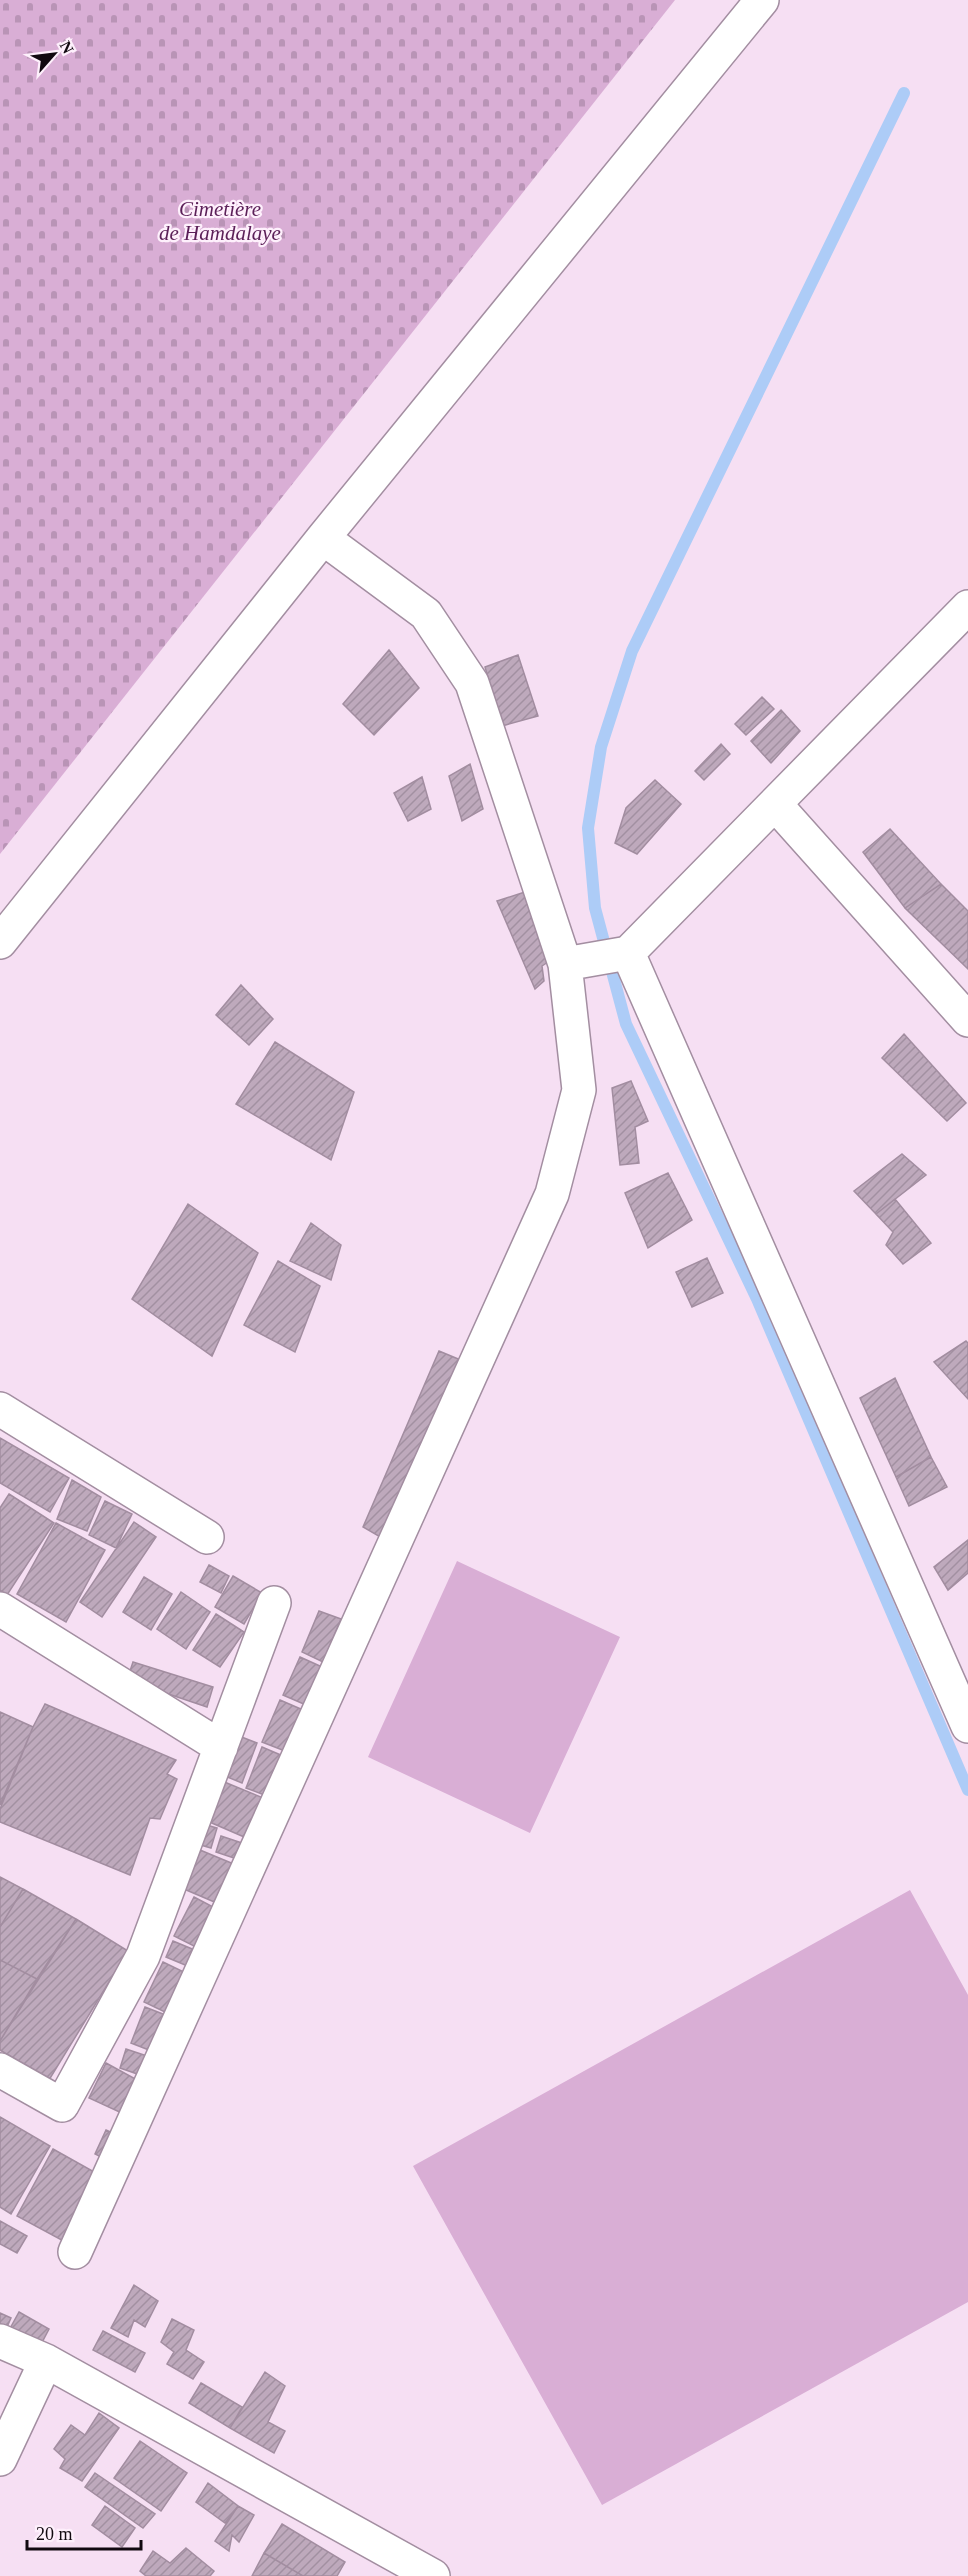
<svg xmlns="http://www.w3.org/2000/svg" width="968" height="2576" font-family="'Times New Roman',serif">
<defs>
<pattern id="cemetery-stones" width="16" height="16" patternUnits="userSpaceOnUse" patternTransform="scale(1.5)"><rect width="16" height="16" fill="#d9aed5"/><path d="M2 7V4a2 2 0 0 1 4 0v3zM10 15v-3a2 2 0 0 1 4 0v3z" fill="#b994b6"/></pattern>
<pattern id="building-hatch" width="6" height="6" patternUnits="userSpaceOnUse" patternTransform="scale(1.5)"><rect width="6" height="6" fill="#bea9bc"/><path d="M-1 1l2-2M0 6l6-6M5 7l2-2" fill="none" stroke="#a290a1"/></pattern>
</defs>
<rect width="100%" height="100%" fill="#f6dff3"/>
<!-- grass -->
<path fill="#d9aed5" d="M457 1561 620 1637 530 1833 368 1757Z
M910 1890 968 1995V2302L602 2505 413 2166Z"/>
<!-- cemetery -->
<path fill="url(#cemetery-stones)" d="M0 0H675L0 854Z"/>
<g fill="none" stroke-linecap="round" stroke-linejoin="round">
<!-- stream -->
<path stroke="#adccf7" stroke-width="12" d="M904 93 632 651 601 747 588 828 595 908 626 1024 757 1299 968 1790"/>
</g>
<!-- building -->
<path fill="url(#building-hatch)" stroke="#a28da0" stroke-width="1.5" d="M389 650 419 688 374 735 343 704Z
M518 655 538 716 502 726 485 667Z
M762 697 774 709 746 735 735 724Z
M781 710 800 731 771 763 751 741Z
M721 744 730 754 704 780 695 771Z
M470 764 483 809 462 821 449 776Z
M422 777 431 809 408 821 394 793Z
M655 780 681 804 637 854 615 843 626 808Z
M890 829 941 884 905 908 863 852Z
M941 884 968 911V969L905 908Z
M528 891 551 960 542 966 544 981 535 989 497 901Z
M241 985 273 1019 249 1045 216 1015Z
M904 1034 966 1103 947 1121 882 1058Z
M275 1042 354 1092 331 1160 236 1104Z
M631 1081 648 1121 635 1127 639 1163 620 1165 612 1088Z
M902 1154 926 1175 876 1214 854 1191Z
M668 1173 692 1220 648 1248 625 1193Z
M895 1199 931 1243 903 1264 886 1245 893 1232 876 1214Z
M188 1204 258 1253 212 1356 132 1299Z
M311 1223 341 1245 331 1280 290 1261Z
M707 1258 723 1293 692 1307 676 1272Z
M278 1261 320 1286 295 1352 244 1325Z
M966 1341 968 1343V1399L934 1362Z
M439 1351 475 1366 394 1545 363 1527Z
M895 1378 931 1457 896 1477 860 1398Z
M0 1438 69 1478 50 1512 0 1483Z
M931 1457 947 1487 909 1506 896 1477Z
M72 1480 101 1497 87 1531 57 1519Z
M9 1494 54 1523 7 1595 0 1590V1508Z
M105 1501 132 1514 116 1548 89 1535Z
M134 1522 156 1537 102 1617 80 1602Z
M56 1523 105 1550 66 1622 17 1594Z
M968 1540V1573L948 1590 934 1567Z
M209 1565 229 1576 221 1593 200 1582Z
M233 1576 262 1593 244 1624 215 1607Z
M144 1577 172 1594 151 1630 123 1612Z
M181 1592 210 1612 186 1649 157 1629Z
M319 1611 341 1619 323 1662 302 1652Z
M216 1614 244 1632 220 1667 193 1650Z
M300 1657 322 1667 306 1705 283 1695Z
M133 1662 213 1687 207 1707 127 1680Z
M280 1700 303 1710 285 1751 262 1742Z
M45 1704 176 1760 167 1774 177 1779 160 1819 150 1818 130 1875 0 1822V1809L33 1727Z
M0 1712 33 1727 0 1805Z
M239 1736 257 1743 242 1783 225 1776Z
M262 1747 283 1756 267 1796 246 1788Z
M222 1781 268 1800 251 1840 205 1820Z
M203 1824 217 1828 211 1848 197 1844Z
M221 1836 245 1844 240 1860 216 1852Z
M200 1850 236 1865 219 1904 184 1889Z
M0 1877 23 1889 0 1927Z
M23 1889 76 1919 37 1979 0 1960V1927Z
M194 1897 217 1909 198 1948 174 1936Z
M76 1919 128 1951 49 2080 0 2050V2041Z
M173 1941 197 1951 190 1967 166 1957Z
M0 1960 37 1979 0 2041Z
M163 1962 186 1973 167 2013 144 2002Z
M145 2007 168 2016 154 2052 131 2043Z
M126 2049 150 2057 143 2076 120 2068Z
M106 2063 141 2082 126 2115 89 2098Z
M0 2117 50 2146 11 2214 0 2207Z
M106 2130 117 2135 107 2160 95 2154Z
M53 2149 105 2178 69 2244 17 2216Z
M0 2221 27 2236 17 2253 0 2244Z
M134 2285 158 2301 145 2327 134 2320 128 2337 111 2328Z
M19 2312 49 2329 38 2350 7 2334Z
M0 2313 11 2318 4 2334 0 2332Z
M172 2319 194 2330 186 2350 204 2362 193 2379 167 2364 174 2352 161 2342Z
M103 2331 145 2353 135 2372 93 2350Z
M265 2372 285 2386 268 2422 285 2431 274 2453 230 2428Z
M201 2383 242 2407 230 2428 189 2403Z
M99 2413 119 2428 82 2481 60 2468 65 2459 54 2449 71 2425 85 2435Z
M140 2441 187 2473 161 2511 114 2478Z
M95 2473 155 2514 143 2528 85 2487Z
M208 2483 238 2506 225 2523 196 2502Z
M105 2506 135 2528 122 2547 92 2525Z
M238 2506 254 2515 239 2542 232 2535 229 2551 215 2541Z
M282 2524 345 2562 337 2576H303L264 2553Z
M186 2548 214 2571 210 2576H146L140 2571 153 2551 170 2563Z
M264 2553 303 2576H252Z"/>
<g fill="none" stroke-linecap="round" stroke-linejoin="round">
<!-- minor casing -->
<g stroke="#a38ea1" stroke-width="36">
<path id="minor" d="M775 804 968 1020
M0 942 323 538 762 0
M628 953 968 1726
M565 964 628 953 968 607
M0 1409 207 1537
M0 1609 221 1747
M0 2070 62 2105 143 1956 274 1603
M75 2252 552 1194 579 1090 565 964 472 683 426 614 323 538
M0 2341 46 2361 433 2576
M0 2459 46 2361"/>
</g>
<!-- minor -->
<use href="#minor" stroke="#fff" stroke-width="33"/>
</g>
<g text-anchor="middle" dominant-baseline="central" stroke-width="4.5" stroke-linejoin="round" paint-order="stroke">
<!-- park labels -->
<g font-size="21" font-style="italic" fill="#5b1f58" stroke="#fef0fc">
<text x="220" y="209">Cimetière<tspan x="220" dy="24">de Hamdalaye</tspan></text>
</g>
</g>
<!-- north arrow -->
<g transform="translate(54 54) rotate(62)" stroke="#fef0fc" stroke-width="4.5" paint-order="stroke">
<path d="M0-4.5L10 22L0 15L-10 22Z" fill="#110910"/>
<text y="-9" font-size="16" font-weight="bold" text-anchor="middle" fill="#110910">N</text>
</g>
<!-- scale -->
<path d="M27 2540v9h114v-9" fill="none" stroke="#110910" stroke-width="3"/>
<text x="36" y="2540" font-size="18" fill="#110910" stroke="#fef0fc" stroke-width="4.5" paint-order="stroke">20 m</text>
</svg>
